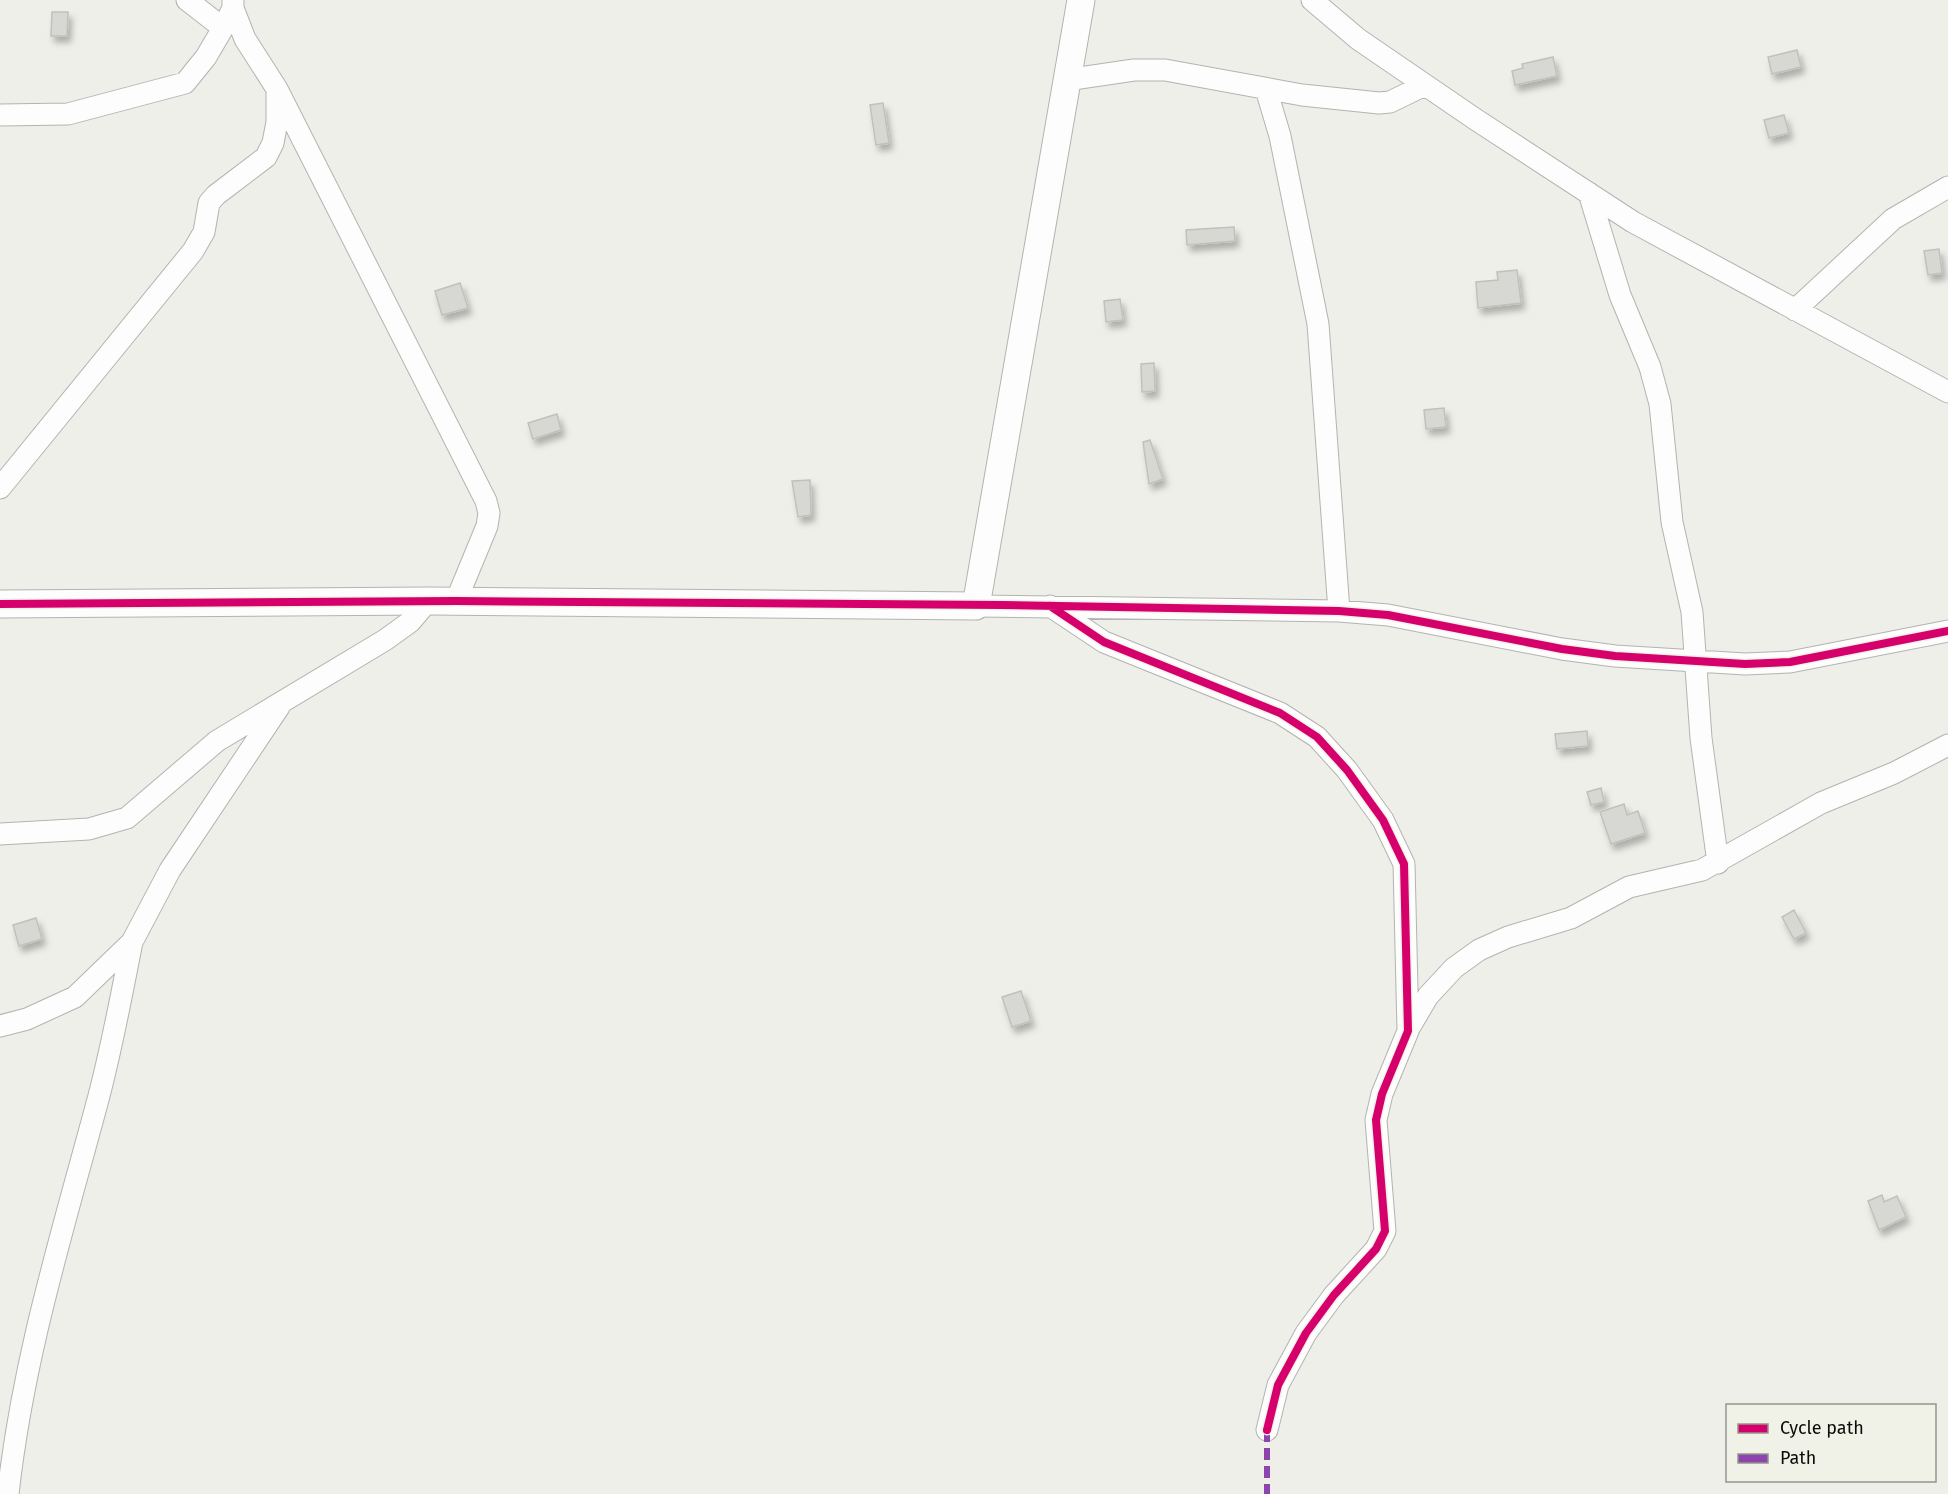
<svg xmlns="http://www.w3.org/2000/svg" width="1948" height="1494" font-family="'Fira Sans',sans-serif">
<defs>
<filter id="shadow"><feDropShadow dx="3.5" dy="6" stdDeviation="3" flood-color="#0004"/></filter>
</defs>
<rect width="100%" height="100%" fill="#eeefe9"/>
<!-- building -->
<path fill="#d7d8d4" stroke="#bfc1bd" stroke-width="1.5" filter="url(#shadow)" d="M52 12H68L67 36H51Z
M1797 50 1801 67 1772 74 1768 57Z
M1553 57 1557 76 1515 85 1512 71 1523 68 1522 64Z
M883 103 889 143 876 145 870 105Z
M1784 115 1789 133 1769 138 1764 120Z
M1234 227 1235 241 1187 245 1186 230Z
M1939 249 1942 273 1928 275 1924 251Z
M1517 270 1521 303 1478 308 1476 282 1498 280 1497 272Z
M460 283 468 308 442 315 435 291Z
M1120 299 1123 320 1106 322 1104 301Z
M1154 363 1155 391 1142 392 1141 364Z
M1444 408 1446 427 1426 429 1424 410Z
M557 414 561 430 533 439 528 423Z
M1150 440 1163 479 1149 484 1143 442Z
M810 480 811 515 798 517 792 481Z
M1587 731 1588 746 1557 749 1555 734Z
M1601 788 1604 802 1591 805 1587 792Z
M1624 804 1627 815 1638 811 1645 833 1611 844 1600 812Z
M1794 910 1806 933 1794 939 1782 917Z
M36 918 42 939 19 946 13 925Z
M1021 991 1031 1021 1012 1027 1002 997Z
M1882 1195 1884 1202 1897 1196 1906 1217 1879 1230 1868 1201Z"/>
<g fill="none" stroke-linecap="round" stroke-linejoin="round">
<!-- minor casing -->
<g stroke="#b3b4b0" stroke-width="23">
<path id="minor" d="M187 0 223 28
M1312 0 1358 39 1475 119 1633 222 1948 392
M233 8 245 39 277 89 486 501 489 513 487 526 456 601
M1066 80 1134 70H1165L1302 95 1379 103 1390 102 1425 85
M1266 89 1280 136 1318 324 1339 611
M0 115 68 114 185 83 206 57 223 28 233 8V1
M1589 193 1620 295 1650 367 1660 404 1672 522 1692 612 1701 738 1718 863
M1795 310 1893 219 1948 187
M0 488 193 251 204 232 209 203 216 195 266 157 273 143 277 122V93
M976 606 1339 611 1388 615 1562 649 1615 656 1745 664 1790 662 1948 631
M1050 606 1104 642 1280 713 1317 737 1347 770 1383 820 1404 864 1408 1031 1382 1094 1376 1120 1385 1231 1376 1249 1334 1295 1306 1333 1278 1385 1267 1430
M0 834 89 829 127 818 217 741 385 640 410 622 428 601
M0 1026 27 1019 75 997 132 942 170 870 279 707
M1408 1030 1428 996 1454 968 1479 950 1508 937 1571 918 1629 887 1702 870 1821 803 1894 773 1948 745
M8 1494C23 1359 61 1237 96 1107 111 1053 121 997 132 942"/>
</g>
<!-- tertiary casing -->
<g stroke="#b3b4b0" stroke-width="29">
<path id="tertiary" d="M0 604 428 601 976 606 1081 0"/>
</g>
<!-- minor -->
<use href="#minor" stroke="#fcfdfc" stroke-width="21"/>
<!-- tertiary -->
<use href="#tertiary" stroke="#fcfdfc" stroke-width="27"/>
<!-- quiet -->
<path stroke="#8e44ad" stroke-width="6" stroke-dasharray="12 6" stroke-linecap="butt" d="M1267 1430V1494"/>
<!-- cycleway casing -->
<g stroke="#f0f1e7" stroke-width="11">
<path id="cycleway" d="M0 604 456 601 1002 605 1339 611 1388 615 1562 649 1615 656 1745 664 1790 662 1948 631
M1050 606 1104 642 1280 713 1317 737 1347 770 1383 820 1404 864 1408 1031 1382 1094 1376 1120 1385 1231 1376 1249 1334 1295 1306 1333 1278 1385 1267 1430"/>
</g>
<!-- cycleway -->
<use href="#cycleway" stroke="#d6006c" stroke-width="8"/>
</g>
<!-- legend -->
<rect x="1726" y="1404" width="210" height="78" fill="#f0f1e7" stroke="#94958e" stroke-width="1.5"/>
<rect x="1738" y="1424" width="30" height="9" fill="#d6006c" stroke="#94958e" stroke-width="1.5"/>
<text x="1780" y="1434" font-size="18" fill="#0b0c09">Cycle path</text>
<rect x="1738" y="1454" width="30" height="9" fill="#8e44ad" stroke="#94958e" stroke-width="1.5"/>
<text x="1780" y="1464" font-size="18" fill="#0b0c09">Path</text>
</svg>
